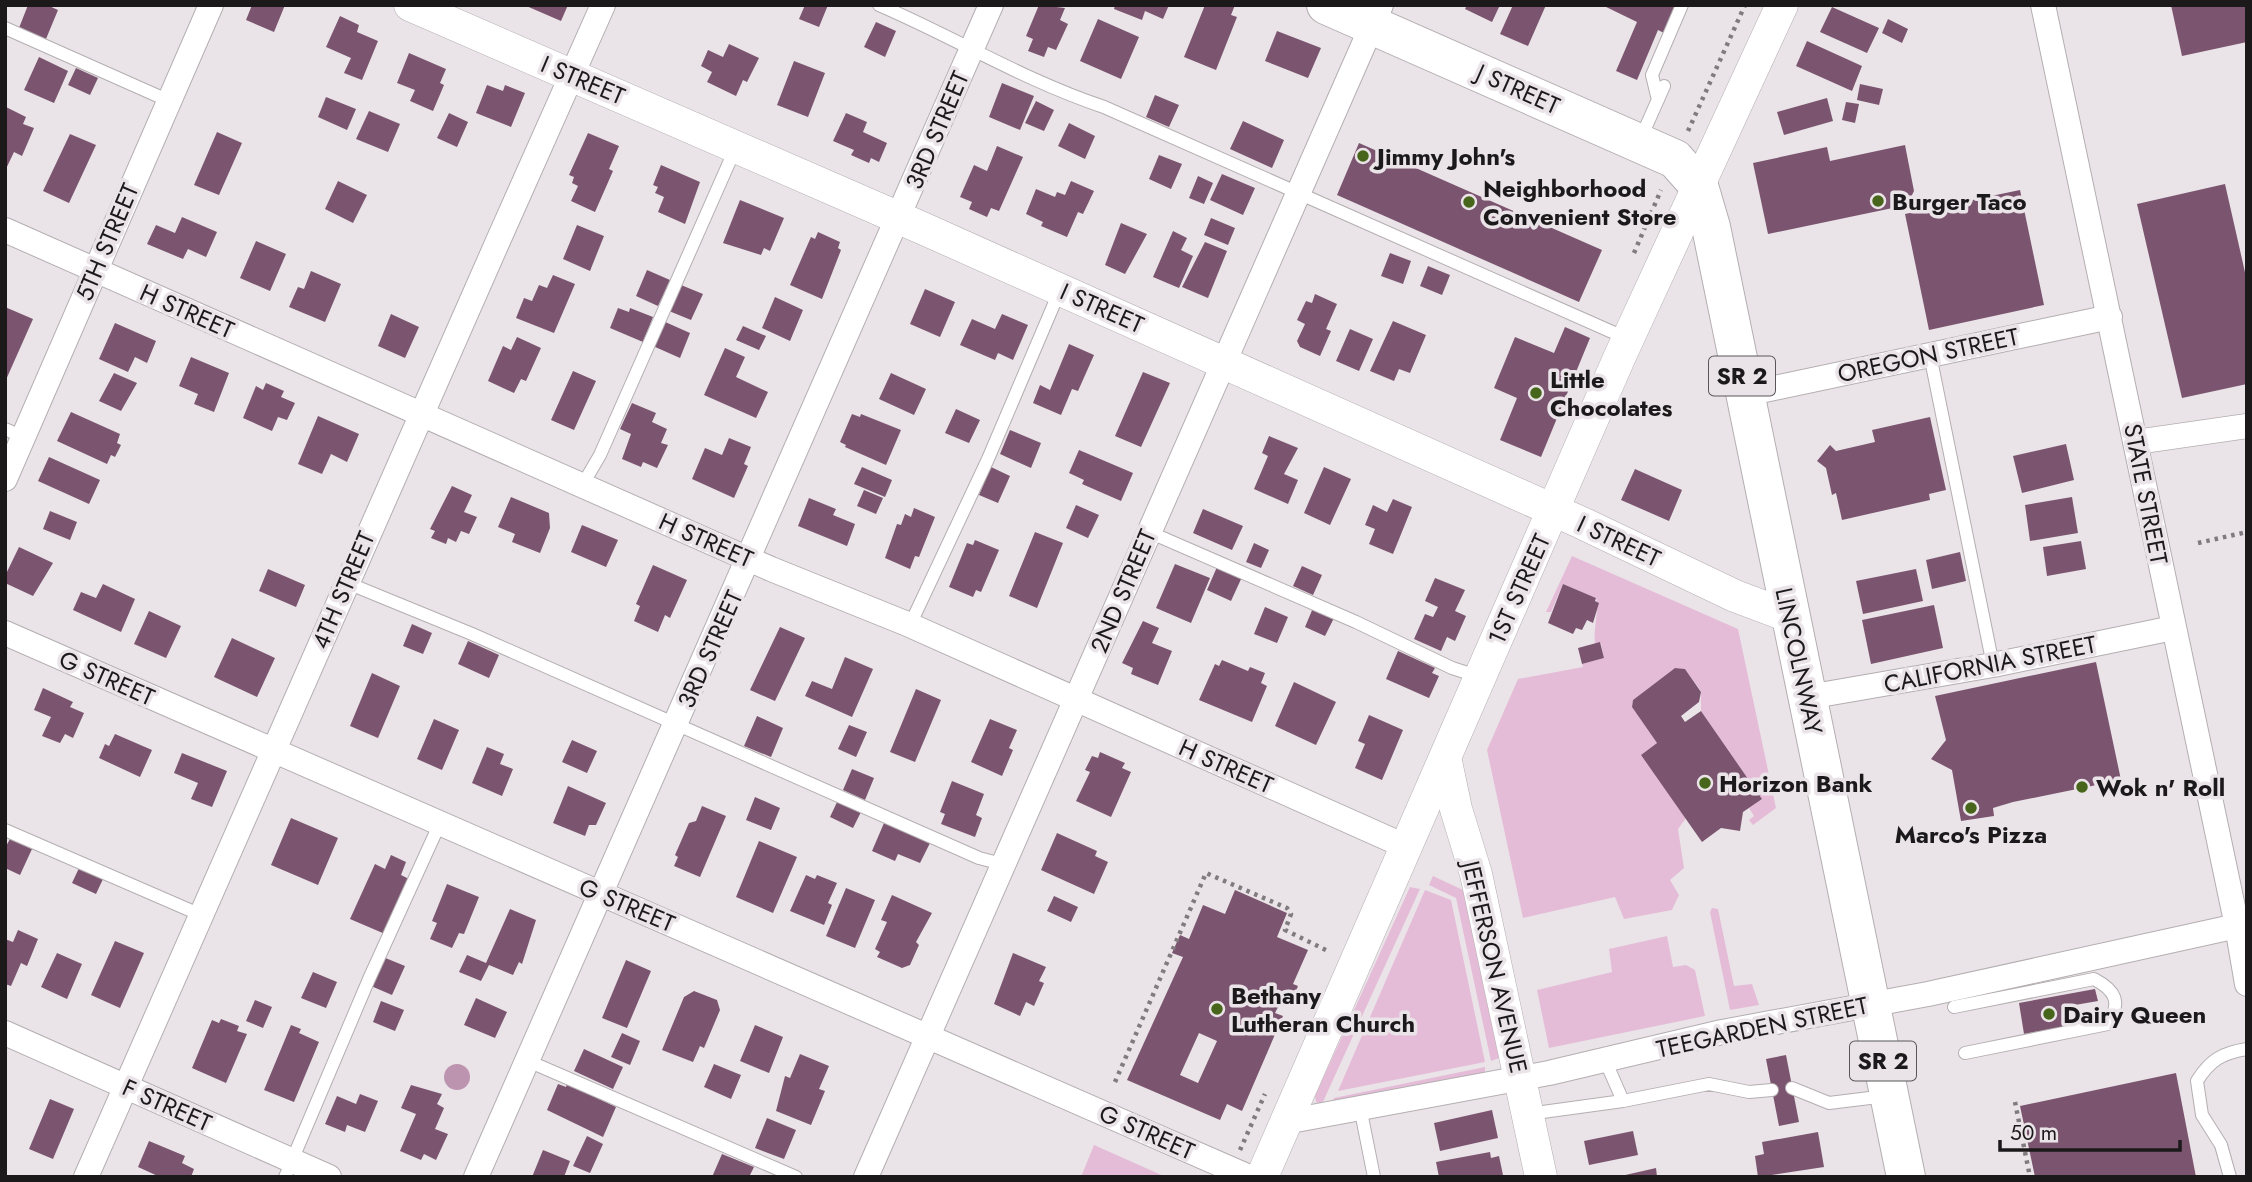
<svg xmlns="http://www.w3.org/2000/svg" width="2252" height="1182" font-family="Jost,sans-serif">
<rect width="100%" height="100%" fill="#eae4e8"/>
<!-- green -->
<path fill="#e5bcd7" d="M1572 556 1738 629 1776 808 1753 825 1749 820 1754 816 1749 808 1762 799 1701 711V691L1685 669 1675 668 1633 700 1632 707 1657 743 1641 755 1686 818 1678 829 1684 868 1670 880 1679 895 1672 910 1624 919 1615 897 1523 918 1487 750 1518 679 1583 667 1582 664 1604 658 1601 643 1595 644C1593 627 1600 609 1596 598L1563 584 1551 612H1546Z
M1433 876 1463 890 1499 1058 1491 1061 1456 898 1429 885Z
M1410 887 1420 889 1322 1104 1316 1102 1315 1096Z
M1425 890 1451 900 1485 1062 1338 1091Z
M1712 908 1718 909 1734 986 1752 984 1759 1005 1730 1010 1710 912Z
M1667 936 1673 967 1686 965 1695 970 1705 1016 1549 1048 1537 990 1612 972 1609 949Z
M1485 1067V1073L1331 1105 1334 1098Z
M1094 1145 1166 1177H1081Z"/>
<!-- water -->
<path fill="#bd94b0" d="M444 1077a13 13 0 1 1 26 0a13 13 0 1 1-26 0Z"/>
<!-- building -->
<path fill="#7b556f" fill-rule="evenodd" d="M28 5H47L58 10 46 39 19 28Z
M252 5H285L274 32 246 20Z
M524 5H568L561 21Z
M805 5H828L819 27 799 19Z
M1039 5 1065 8 1060 20 1068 24 1056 50 1048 47 1044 57 1028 51 1033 39 1026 36Z
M1115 5H1169L1163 19 1145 11 1142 20 1114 9Z
M1205 5H1235L1231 15 1237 17 1216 70 1184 57Z
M1467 5H1500L1492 22 1465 9Z
M1513 5H1546L1528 46 1500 34Z
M1602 5H1677L1664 33 1658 30 1637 80 1616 71 1637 22Z
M2171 5H2247V42L2182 56Z
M1832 7 1879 28 1867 53 1820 32Z
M340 16 359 25 357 32 378 41 362 80 344 73 351 58 326 47Z
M1098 19 1139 37 1121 79 1080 61Z
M1888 19 1908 29 1902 43 1882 33Z
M876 22 896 31 885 57 864 47Z
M1277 31 1321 48 1308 78 1265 61Z
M1807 41 1862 66 1852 91 1796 66Z
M729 44 759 58 747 82 743 80 736 96 707 82 712 72 701 66 708 50 723 57Z
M409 53 446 69 440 83 444 85 433 111 410 101 415 90 397 83Z
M39 57 68 71 54 103 24 90Z
M794 61 825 73 808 117 777 105Z
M76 68 98 78 90 95 68 85Z
M1002 83 1034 96 1020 130 989 117Z
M1860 84 1883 89 1879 105 1857 100Z
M487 85 503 91 505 85 525 93 511 127 476 113Z
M1155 95 1179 105 1169 127 1146 117Z
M326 97 356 109 347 130 318 117Z
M1827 98 1833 121 1784 135 1777 112Z
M1036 101 1054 110 1044 131 1025 123Z
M1846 102 1859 104 1855 123 1842 120Z
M6 107 26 117 23 124 34 128 22 156 14 152 5 171Z
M369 111 400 124 388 152 356 139Z
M449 113 468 122 457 147 437 138Z
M846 113 867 122 863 132 887 143 879 162 871 158 869 163 851 155 854 150 833 141Z
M1243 121 1284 140 1272 168 1230 149Z
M1069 123 1095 136 1085 159 1058 146Z
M217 132 242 143 219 195 194 185Z
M588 133 619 146 609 169 613 171 595 212 571 201 578 186 572 183 574 177 569 175Z
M70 134 96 145 69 203 43 191Z
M1359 143 1602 250 1579 302 1337 195Z
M1905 145 1914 191 1907 205 1768 234 1753 163 1827 147 1830 161Z
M997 146 1023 157 999 211 991 208 987 217 969 209 972 202 960 197 974 165 987 171Z
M1159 155 1182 164 1171 189 1149 179Z
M661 165 700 182 685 224 658 212 664 197 655 193 658 187 653 185Z
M1222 174 1255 188 1243 215 1210 200Z
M1198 176 1213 183 1204 204 1189 198Z
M338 181 367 195 353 223 325 209Z
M1071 181 1094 191 1083 214 1078 212 1067 237 1041 226 1043 222 1026 214 1036 189 1055 197 1057 192 1065 195Z
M2225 184 2247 281V384L2182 398 2137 204Z
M2020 190 2044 305 1929 330 1905 214Z
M740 200 784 218 770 251 764 248 761 255 723 243Z
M182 217 217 232 206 257 188 249 183 259 147 244 156 225 175 233Z
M1211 218 1235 228 1228 245 1204 235Z
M1121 223 1147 234 1125 274 1105 265Z
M577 225 604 236 590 271 563 259Z
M1173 231 1187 238 1181 250 1193 256 1179 288 1153 277Z
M818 232 840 242 838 248 841 250 822 299 790 285 811 237 815 239Z
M256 241 286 254 270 291 240 278Z
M1205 242 1227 251 1208 298 1182 287Z
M1390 253 1411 261 1403 284 1381 276Z
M1428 266 1450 275 1442 295 1420 286Z
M647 270 670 280 658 306 636 296Z
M311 271 341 284 325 322 289 307 298 287 304 289Z
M553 275 575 284 554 333 516 318 524 298 532 301 539 285 547 288Z
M681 285 703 294 691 320 669 311Z
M925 289 955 302 940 337 910 324Z
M1315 294 1337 304 1326 329 1331 331 1320 356 1300 347 1297 341 1305 324 1297 320 1306 301 1312 303Z
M775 297 803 310 790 341 762 328Z
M5 307 33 319 5 382Z
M618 308 629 312 630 308 653 317 643 342 610 328Z
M391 314 419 327 405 358 378 346Z
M1002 314 1028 325 1013 360 998 353 995 360 960 345 972 319 995 329Z
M663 321 690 333 680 358 653 346Z
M1393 321 1426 335 1410 373 1399 369 1394 381 1370 371Z
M115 323 156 341 147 363 135 357 128 372 99 359Z
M743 326 766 336 759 350 736 340Z
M1565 327 1590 338 1541 457 1500 440 1517 398 1494 388 1515 337 1554 353Z
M1350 329 1373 339 1359 371 1336 361Z
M517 337 541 348 526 381 521 379 514 393 488 381 503 346 511 350Z
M1069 344 1094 355 1078 391 1072 389 1061 415 1033 403 1040 385 1050 390Z
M725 348 745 357 736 377 768 392 756 418 704 395Z
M191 357 229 373 214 412 194 404 198 394 179 386Z
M573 371 596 381 574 430 551 420Z
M1143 372 1170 383 1141 447 1115 436Z
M114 373 137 383 121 411 99 401Z
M891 373 926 389 914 415 879 399Z
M266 383 284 391 281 397 295 403 287 420 278 417 272 431 243 418 256 386 263 390Z
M632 403 656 413 652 422 667 429 661 443 668 445 657 468 643 462 641 467 622 459 631 434 620 429Z
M956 409 980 420 969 443 945 433Z
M71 412 120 434 117 443 121 445 115 457 111 455 107 464 57 441Z
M852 414 860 417 861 414 901 430 886 465 845 447 846 445 840 442Z
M318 416 359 434 347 462 331 454 322 474 298 464Z
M1930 417 1946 490 1929 494 1930 500 1842 520 1836 493 1832 495 1826 468 1817 461 1830 445 1836 451 1875 442 1872 430Z
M1010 430 1041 443 1031 468 1000 454Z
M1269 436 1298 448 1284 474 1298 480 1288 504 1254 489 1268 456 1262 453Z
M729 438 751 447 744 464 748 466 734 498 692 479 705 448 722 455Z
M2066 444 2074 480 2022 493 2013 456Z
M1079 450 1133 473 1121 501 1082 484 1084 480 1069 473Z
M49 457 100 480 89 504 38 481Z
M862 467 892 480 885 497 854 484Z
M991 467 1010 476 998 503 979 495Z
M1324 467 1351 479 1330 525 1304 513Z
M1635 469 1682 490 1669 521 1621 500Z
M452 486 472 495 464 512 477 517 469 534 461 531 456 542 448 538 446 544 431 538 435 531 430 529Z
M864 490 883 498 876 514 857 506Z
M511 497 549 513 550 528 540 553 512 542 515 534 498 527Z
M2072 497 2078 533 2030 541 2025 505Z
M809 498 836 509 833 515 855 524 847 546 798 526Z
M1393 499 1412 507 1393 554 1369 544 1375 529 1365 525 1373 505 1387 512Z
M1076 505 1099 515 1088 538 1066 528Z
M914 508 935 517 919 557 915 556 910 569 885 558 897 524 901 525 905 514 911 517Z
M1203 509 1243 526 1232 550 1193 533Z
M50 511 77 522 70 540 43 529Z
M582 525 618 540 606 567 571 552Z
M1035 532 1063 543 1037 608 1009 596Z
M975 540 999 550 981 592 976 590 973 597 949 587 967 543 973 545Z
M2081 541 2086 569 2047 576 2043 547Z
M1254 543 1269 550 1261 568 1246 562Z
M19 547 53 563 33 596 5 583V576Z
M1960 552 1966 581 1932 589 1926 560Z
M1175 564 1210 578 1191 623 1156 608Z
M653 565 687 580 670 618 665 615 658 632 634 621 640 606 636 604Z
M1302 566 1322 575 1313 595 1293 586Z
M1217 567 1242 577 1231 601 1207 590Z
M268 569 305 585 296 607 259 591Z
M1916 569 1923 601 1863 614 1856 581Z
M1435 578 1465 590 1455 611 1466 616 1455 641 1447 637 1441 651 1414 639 1425 614 1433 617 1438 607 1425 601Z
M103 584 135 599 121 632 73 610 81 592 96 598Z
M1563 584 1596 598 1595 601 1599 603 1593 623 1587 620 1582 630 1576 628 1573 634 1548 623Z
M1934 605 1943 648 1871 664 1862 620Z
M1265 607 1288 617 1277 643 1254 634Z
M1313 608 1334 618 1325 636 1305 627Z
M149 611 181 626 166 658 134 644Z
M1143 621 1159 628 1152 643 1172 651 1158 685 1131 674 1133 668 1122 663Z
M412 624 432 633 423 654 403 646Z
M780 627 805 638 775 701 750 690Z
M232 638 275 658 257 697 214 677Z
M468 641 499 655 489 678 458 664Z
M1600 642 1604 658 1582 664 1578 648Z
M1398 651 1435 668 1432 673 1439 676 1429 698 1386 679Z
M845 657 873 669 852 717 805 696 812 681 832 689Z
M1222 660 1248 671 1250 667 1265 673 1261 683 1267 686 1252 722 1199 700 1215 664 1219 666Z
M2096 662 2121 780 2013 802 1993 808 1994 816 1961 821 1952 770 1931 759 1946 740 1935 696Z
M1675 668 1685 669 1701 692 1699 702 1681 716 1685 722 1701 711 1762 799 1743 812 1740 831 1721 828 1702 842 1641 755 1657 743 1632 707 1633 700Z
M372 673 400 686 378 738 350 726Z
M1294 682 1336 702 1316 745 1275 726Z
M43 688 73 702 70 707 84 713 73 738 65 734 60 743 42 736 51 717 34 710Z
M916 689 941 700 915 762 890 752Z
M1369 715 1403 730 1382 780 1355 768 1365 744 1358 741Z
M757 716 783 728 771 757 744 746Z
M434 719 459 730 442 770 417 759Z
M990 719 1017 730 1009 748 1013 750 1002 776 971 762Z
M849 725 867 732 856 757 838 749Z
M115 734 152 750 140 777 99 758 105 744 109 746Z
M572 740 597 751 587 773 562 762Z
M487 747 504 754 500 764 513 769 502 796 472 783Z
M1100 752 1125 763 1122 768 1131 772 1111 817 1076 801 1090 772 1085 770 1092 756 1098 758Z
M182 753 227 771 212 807 191 799 198 783 174 773Z
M852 769 874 778 865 800 843 790Z
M952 781 984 794 976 815 982 818 975 837 941 824 945 814 940 812Z
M568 786 606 803 596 825H589L585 836 553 823Z
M755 797 780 808 771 830 746 820Z
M838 800 861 812 853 828 830 817Z
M702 806 726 816 700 877 674 866 678 857 675 855 689 823 696 821Z
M291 818 338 838 318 885 271 865Z
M884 823 930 843 920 863 898 854 895 861 872 851Z
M1057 833 1097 851 1095 856 1108 862 1094 894 1041 870Z
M10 839 32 849 20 875 5 868V848Z
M759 841 797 857 773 913 736 897Z
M391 855 406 862 401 875 409 879 385 934 350 919 375 864 385 869Z
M79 868 103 879 96 894 72 883Z
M806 875 815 879 817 875 837 883 828 903 832 905 824 925 790 911Z
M447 884 479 897 464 934 459 933 452 948 430 939 437 923 432 921Z
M846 888 875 900 855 948 826 936Z
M1235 890 1287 913 1277 937 1308 950 1293 984 1298 986 1290 1005 1281 1001 1275 1013 1283 1016 1242 1111 1227 1104 1220 1120 1127 1080 1183 957 1172 953 1180 935 1189 939 1203 905 1225 914ZM1199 1033 1217 1041 1198 1083 1180 1075Z
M892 895 932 913 916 942 919 945 910 965 902 968 877 957 880 952 875 949 887 922 881 920Z
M1054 896 1078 907 1071 922 1047 911Z
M510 909 536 920 522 964 519 962 513 975 489 965 481 981 459 972 467 955 486 963Z
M18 930 38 939 27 966 21 963 11 986 5 984V939L13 942Z
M115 941 144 953 120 1008 91 995Z
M57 953 82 964 67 999 41 987Z
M1013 953 1046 967 1039 981 1044 983 1034 1006 1026 1002 1020 1016 994 1004Z
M383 957 405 966 392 995 371 986Z
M626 960 651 971 627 1028 602 1018Z
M313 972 337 982 326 1008 301 998Z
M2095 989 2098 1001 2075 1005 2079 1024 2024 1034 2019 1003Z
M694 991 717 1000 720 1010 704 1048 700 1046 693 1062 662 1050 684 997Z
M476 998 507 1012 495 1038 464 1025Z
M255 1000 272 1007 263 1028 246 1021Z
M381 1001 404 1010 395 1031 373 1022Z
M221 1019 239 1026 237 1031 247 1034 226 1083 192 1068 212 1020 219 1023Z
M291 1025 301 1029 299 1033 319 1042 294 1102 264 1090Z
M755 1025 783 1037 769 1073 740 1061Z
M622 1033 640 1041 630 1065 611 1057Z
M584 1049 623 1067 613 1089 574 1071Z
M800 1054 829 1066 819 1089 825 1091 811 1125 776 1111 785 1076 790 1078Z
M1786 1055 1799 1122 1779 1126 1766 1059Z
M714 1064 741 1075 731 1099 704 1087Z
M2176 1073 2196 1177H2035L2020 1106Z
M558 1084 566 1087 567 1084 616 1107 603 1137 547 1110Z
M411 1085 442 1094 437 1104 444 1108 435 1129 448 1134 436 1160 424 1154 421 1160 400 1151 416 1114 401 1108Z
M360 1094 378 1101 365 1132 347 1125 345 1132 325 1124 337 1096 356 1104Z
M50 1099 74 1109 53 1159 29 1149Z
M1492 1110 1498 1138 1440 1151 1434 1123Z
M767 1118 796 1130 784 1159 755 1148Z
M1633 1131 1638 1155 1589 1165 1584 1141Z
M1818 1132 1824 1167 1758 1177 1755 1156 1764 1154 1762 1142Z
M587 1136 603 1144 590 1173 573 1166Z
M149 1141 185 1156 182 1163 194 1169 191 1177H160L138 1167Z
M543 1150 570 1161 564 1177H532Z
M1490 1152 1491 1158 1499 1156 1503 1175 1439 1177 1436 1162Z
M722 1154 754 1167 749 1177H712Z
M1656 1168 1657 1177H1622L1621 1176Z"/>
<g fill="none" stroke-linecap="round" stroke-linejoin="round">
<!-- service casing -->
<g stroke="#b4aeb1" stroke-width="14">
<path id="service" d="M879 5C956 38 1023 80 1104 107L1628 339
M5 28 167 100
M1658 100 1652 75 1682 5
M1640 140 1664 86
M1930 355 1993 665
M5 429 23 437
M583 484 600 455 736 147
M1149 532 1356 622 1452 668 1480 677
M345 582 472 634 979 858 1002 864
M910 625 988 459 1060 290
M5 830 201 915
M1954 1007 2094 979C2115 990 2122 1002 2108 1024L1965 1053
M1605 1060 1623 1101 1709 1084 1749 1092 1772 1090
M528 1061 796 1177
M1792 1088 1829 1103 1886 1096
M1360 1107 1374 1177
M1528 1114 1623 1101
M285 1177 369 979 440 823
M2230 1177 2221 1145 2202 1115 2197 1081C2210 1060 2222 1053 2247 1049"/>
</g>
<!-- minor casing -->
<g stroke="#b4aeb1" stroke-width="26">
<path id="minor" d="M2043 5 2237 926 2247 984
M5 230 771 569 905 623 1407 847
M1746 394 2110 317
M2136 442 2247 426
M5 479 211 5
M5 633 1249 1177
M1808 697 1993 665 2173 628
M5 1033 329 1177
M1285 1122 1549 1073 1722 1032 1928 994 2237 926
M86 1177C257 786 429 395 603 5
M476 1177 991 5
M866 1177 1381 5"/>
</g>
<!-- tertiary casing -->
<g stroke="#b4aeb1" stroke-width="33">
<path id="tertiary" d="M410 5 922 228 1582 523 1735 596 1791 617
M1445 757 1456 809 1476 874 1541 1177
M1262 1177 1620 356 1782 5"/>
</g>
<!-- primary casing -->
<g stroke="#b4aeb1" stroke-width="40">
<path id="primary" d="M1326 5 1675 159 1699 186 1711 227 1906 1177"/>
</g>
<!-- path -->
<path stroke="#7f7b7e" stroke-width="4.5" stroke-dasharray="3.5 5" stroke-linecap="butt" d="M1688 131 1745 5
M1634 253 1661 190
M2198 543 2247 532
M1294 997 1305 1003
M1115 1082 1206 873 1287 908 1291 914 1285 930 1328 951
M2015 1102 2030 1177
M1240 1150 1265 1094"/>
<!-- service -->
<use href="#service" stroke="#fff" stroke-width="12"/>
<!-- minor -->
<use href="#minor" stroke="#fff" stroke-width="24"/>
<!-- tertiary -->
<use href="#tertiary" stroke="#fff" stroke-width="32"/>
<!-- primary -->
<use href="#primary" stroke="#fff" stroke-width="38"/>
</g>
<!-- markers -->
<g fill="#48661b" stroke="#eae4e8" stroke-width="2.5">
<circle cx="1363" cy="156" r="7"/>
<circle cx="1878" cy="201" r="7"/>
<circle cx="1469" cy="202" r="7"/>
<circle cx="1536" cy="393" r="7"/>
<circle cx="1705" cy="783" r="7"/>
<circle cx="2082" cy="787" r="7"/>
<circle cx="1971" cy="808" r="7"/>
<circle cx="1217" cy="1009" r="7"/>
<circle cx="2049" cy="1014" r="7"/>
</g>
<g text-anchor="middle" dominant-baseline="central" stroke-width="7" stroke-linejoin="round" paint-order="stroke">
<!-- shield labels -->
<g fill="#eae4e8" stroke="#595658" stroke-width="2">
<rect x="1709" y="356.5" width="66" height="39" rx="5"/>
<rect x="1850" y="1041.5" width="66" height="39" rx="5"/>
</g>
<g font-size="23" font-weight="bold" fill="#1b191a">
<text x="1742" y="376">SR 2</text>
<text x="1883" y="1061">SR 2</text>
</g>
<!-- street labels -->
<g font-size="24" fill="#1b191a" stroke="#eae4e8">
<text transform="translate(583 80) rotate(23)">I STREET</text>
<text transform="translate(1518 89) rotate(24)">J STREET</text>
<text transform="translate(937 130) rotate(-67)">3RD STREET</text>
<text transform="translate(107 242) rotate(-67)">5TH STREET</text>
<text transform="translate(1102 308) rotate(24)">I STREET</text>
<text transform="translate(187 311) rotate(24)">H STREET</text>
<text transform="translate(1928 355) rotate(-12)">OREGON STREET</text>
<text transform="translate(2146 494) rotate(79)">STATE STREET</text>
<text transform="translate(706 540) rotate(24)">H STREET</text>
<text transform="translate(1619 541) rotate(25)">I STREET</text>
<text transform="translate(1519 589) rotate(-66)">1ST STREET</text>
<text transform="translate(343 590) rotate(-67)">4TH STREET</text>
<text transform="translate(1123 591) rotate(-67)">2ND STREET</text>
<text transform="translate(710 649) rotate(-66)">3RD STREET</text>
<text transform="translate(1799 661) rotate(78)">LINCOLNWAY</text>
<text transform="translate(1990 664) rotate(-11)">CALIFORNIA STREET</text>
<text transform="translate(107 678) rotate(24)">G STREET</text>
<text transform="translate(1226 766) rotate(24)">H STREET</text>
<text transform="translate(627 905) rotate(23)">G STREET</text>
<text transform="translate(1495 967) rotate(77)">JEFFERSON AVENUE</text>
<text transform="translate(1762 1027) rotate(-12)">TEEGARDEN STREET</text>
<text transform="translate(167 1105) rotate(24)">F STREET</text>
<text transform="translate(1147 1132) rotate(24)">G STREET</text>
</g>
<!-- poi labels -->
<g font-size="24" font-weight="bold" fill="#1b191a" stroke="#eae4e8" text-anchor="start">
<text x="1377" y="156">Jimmy John's</text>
<text x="1483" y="188">Neighborhood<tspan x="1483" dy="28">Convenient Store</tspan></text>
<text x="1892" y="201">Burger Taco</text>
<text x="1550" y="379">Little<tspan x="1550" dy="28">Chocolates</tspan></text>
<text x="1719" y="783">Horizon Bank</text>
<text x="2096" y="787">Wok n' Roll</text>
<text x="1971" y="834" text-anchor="middle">Marco's Pizza</text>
<text x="1231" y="995">Bethany<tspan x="1231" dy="28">Lutheran Church</tspan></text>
<text x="2063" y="1014">Dairy Queen</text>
</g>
</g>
<!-- border -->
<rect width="2252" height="1182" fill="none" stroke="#1b191a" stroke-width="14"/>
<!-- scale -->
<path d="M2000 1140v10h180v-10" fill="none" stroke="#1b191a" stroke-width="3.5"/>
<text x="2010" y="1140" font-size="21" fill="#1b191a" stroke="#eae4e8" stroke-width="5" paint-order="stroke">50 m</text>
</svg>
